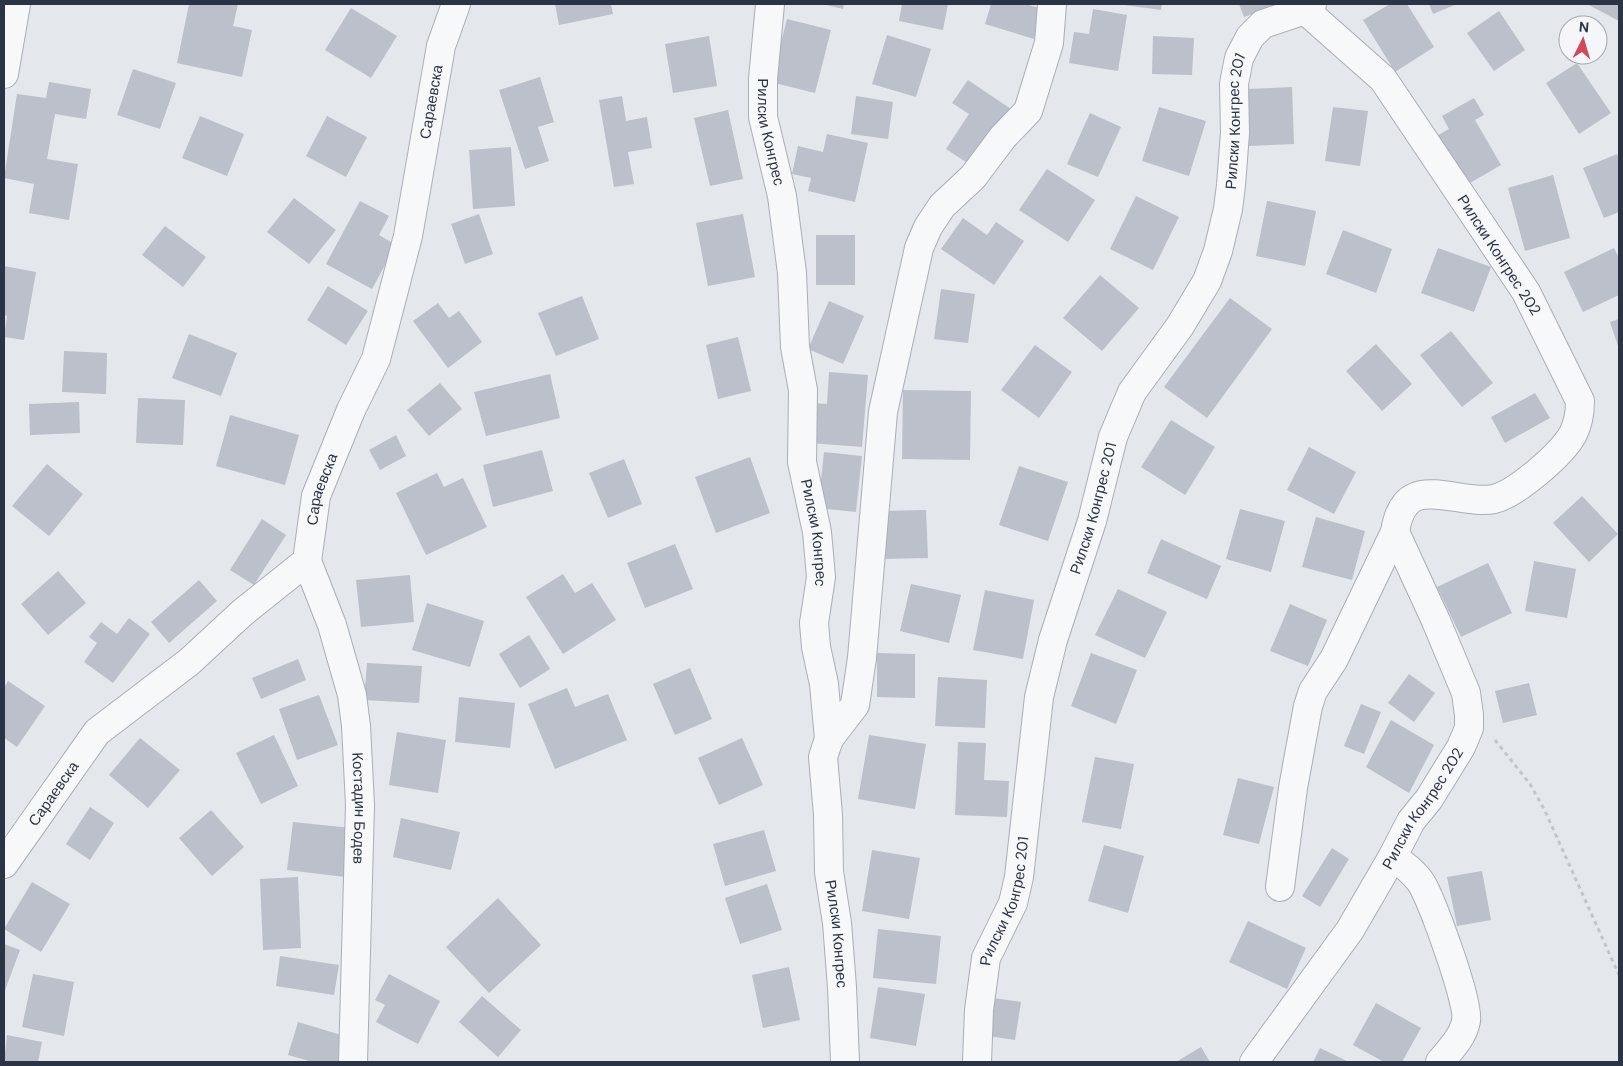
<svg xmlns="http://www.w3.org/2000/svg" width="1623" height="1066" font-family="'DM Sans',sans-serif">
<rect width="100%" height="100%" fill="#e4e7ec"/>
<!-- building -->
<path fill="#bbc0ca" d="M189 4H238L233 26 252 30 242 77 177 63Z
M555 4H611L613 14 559 25Z
M822 4H844L843 9Z
M902 4H948L943 30 899 21Z
M991 4H1025L1043 9 1034 39 985 24Z
M1117 4H1162L1161 10Z
M1239 4H1280L1244 17Z
M1390 4H1407L1434 47 1395 72 1363 20Z
M1429 4H1457L1433 14Z
M1587 4H1619V21Z
M351 8 397 36 371 78 325 50Z
M1093 9 1127 15 1118 71 1069 63 1074 32 1089 34Z
M1499 11 1525 50 1494 71 1467 33Z
M787 19 831 30 815 93 771 82Z
M887 35 931 49 916 97 872 84Z
M709 36 717 86 673 93 665 44Z
M1153 36 1194 38 1192 75 1152 74Z
M1577 63 1611 113 1579 134 1546 83Z
M133 69 176 83 160 129 117 115Z
M540 77 554 122 538 127 549 161 525 169 499 90Z
M968 80 1011 109 972 166 946 149 969 114 952 103Z
M49 82 91 89 86 119 55 114 47 159 78 164 69 220 29 213 34 184 4 178 17 94 46 98Z
M1292 87 1294 144 1249 146 1247 89Z
M622 96 626 121 647 117 652 148 628 152 634 184 614 187 599 100Z
M856 96 893 102 888 139 851 134Z
M1474 98 1484 115 1475 120 1501 165 1463 187 1435 137 1449 129 1442 116Z
M1159 107 1206 121 1189 176 1142 161Z
M1333 107 1368 111 1360 166 1325 161Z
M728 110 743 179 710 186 694 118Z
M1090 113 1121 127 1098 177 1067 164Z
M200 116 244 134 227 176 182 158Z
M327 116 367 137 346 177 306 156Z
M827 134 868 143 855 202 808 191 811 178 792 174 798 146 823 152Z
M511 147 515 206 473 209 469 150Z
M1617 154 1619 160V212L1604 218 1583 168Z
M1047 169 1095 200 1068 242 1019 210Z
M1553 175 1570 238 1525 251 1508 188Z
M1136 196 1179 217 1153 270 1110 249Z
M294 198 336 230 309 264 267 232Z
M360 201 389 216 379 235 396 245 372 289 326 264Z
M1267 201 1316 211 1305 266 1256 256Z
M479 214 493 254 465 264 451 224Z
M743 214 755 277 708 286 696 223Z
M963 218 987 235 996 222 1024 241 994 285 941 249Z
M165 226 206 257 183 287 142 255Z
M1343 230 1392 249 1376 293 1326 274Z
M816 235H855V285H816Z
M1438 248 1491 267 1474 312 1421 293Z
M1614 248 1619 258V295L1583 312 1564 272Z
M4 266 36 272 24 340 4 337 7 316 4 315Z
M1100 275 1139 308 1102 351 1063 318Z
M328 286 368 311 346 345 307 320Z
M941 289 975 294 968 343 934 339Z
M582 296 599 339 556 356 538 313Z
M1230 298 1272 329 1207 418 1164 387Z
M829 301 864 316 843 364 808 349Z
M438 303 449 318 459 311 482 342 448 368 413 321Z
M1619 319V349L1610 322Z
M1451 331 1493 383 1462 407 1420 355Z
M189 334 237 353 221 396 172 378Z
M738 337 751 391 718 399 706 345Z
M1376 344 1412 384 1382 411 1346 371Z
M1035 345 1072 372 1039 418 1001 390Z
M64 351 107 353 106 394 62 392Z
M829 372 868 375 862 447 810 443 813 403 827 404Z
M550 374 560 418 486 436 474 392Z
M440 383 462 409 429 436 407 410Z
M903 390 971 391 970 460 902 459Z
M1535 393 1550 418 1505 443 1491 417Z
M138 398 185 400 183 445 136 443Z
M79 402 80 433 30 435 29 404Z
M230 415 299 435 285 485 216 466Z
M1171 420 1215 447 1185 495 1141 467Z
M396 435 406 456 380 470 369 450Z
M1309 447 1356 472 1334 514 1287 490Z
M542 450 553 491 493 507 483 465Z
M824 452 862 456 856 512 818 508Z
M750 457 770 513 716 533 695 477Z
M624 459 642 504 608 518 589 473Z
M47 464 83 494 49 536 12 506Z
M1019 466 1068 482 1048 541 999 525Z
M437 473 444 487 463 478 487 527 426 555 396 493Z
M1582 496 1618 534 1589 562 1553 523Z
M1240 509 1285 521 1271 572 1226 559Z
M926 510 928 558 881 559 880 511Z
M1316 517 1365 531 1352 580 1302 567Z
M262 519 286 535 254 585 230 570Z
M1161 539 1221 566 1207 599 1147 573Z
M675 544 693 589 645 608 627 563Z
M1534 561 1576 569 1567 618 1525 611Z
M1488 563 1512 613 1461 637 1437 587Z
M58 571 86 603 48 635 21 604Z
M563 574 575 593 592 583 616 620 563 654 526 597Z
M410 575 414 622 361 627 356 580Z
M199 580 217 601 169 643 151 622Z
M911 584 961 595 949 643 900 631Z
M1118 589 1167 612 1145 658 1095 635Z
M985 590 1034 600 1023 659 973 650Z
M427 603 484 621 470 667 412 650Z
M1290 604 1327 620 1308 666 1270 651Z
M129 618 150 634 113 683 84 662 97 643 89 637 101 622 117 634Z
M529 635 550 669 520 688 499 654Z
M877 653 915 654V698L877 697Z
M1091 653 1137 670 1116 724 1071 706Z
M298 659 306 680 261 699 252 678Z
M367 663 422 666 419 703 364 700Z
M690 668 712 719 675 735 653 684Z
M1409 674 1435 693 1414 722 1388 703Z
M938 677 987 680 985 728 935 726Z
M8 681 45 706 17 747 4 738V688Z
M1529 683 1537 715 1503 723 1495 691Z
M567 688 575 707 608 694 627 740 555 769 528 704Z
M319 695 338 745 297 760 279 709Z
M459 697 515 703 510 748 455 742Z
M1361 704 1381 712 1364 754 1344 746Z
M1391 720 1434 745 1409 793 1366 767Z
M397 732 446 740 438 793 389 785Z
M274 735 298 786 261 804 236 753Z
M869 735 926 744 915 809 858 799Z
M140 738 180 770 148 808 109 775Z
M742 738 763 785 719 805 698 758Z
M958 742 986 743 984 780 1009 781 1007 817 955 815Z
M1095 757 1134 764 1121 829 1082 822Z
M1238 778 1274 787 1259 844 1223 835Z
M90 807 114 823 90 860 66 844Z
M211 810 244 847 212 876 179 838Z
M401 818 460 832 451 870 393 857Z
M293 822 351 828 345 877 287 870Z
M764 830 776 871 725 886 713 844Z
M1104 845 1144 856 1128 913 1088 901Z
M1332 848 1349 859 1320 907 1302 896Z
M872 850 920 858 909 919 862 911Z
M1482 871 1491 920 1457 926 1447 877Z
M298 877 301 948 263 950 260 879Z
M32 882 70 904 41 952 4 929Z
M767 884 782 930 740 944 725 898Z
M498 898 541 945 489 993 446 947Z
M1248 921 1306 948 1287 989 1229 962Z
M878 929 941 936 936 984 873 978Z
M4 944 20 950 4 993Z
M280 956 339 965 334 995 276 986Z
M789 967 800 1020 763 1028 752 975Z
M33 974 74 982 64 1036 22 1027Z
M389 974 440 1001 418 1044 376 1022 385 1005 375 1000Z
M878 987 925 994 916 1046 870 1038Z
M482 996 521 1030 498 1057 459 1022Z
M993 998 1021 1002 1015 1040 988 1036Z
M1376 1003 1421 1028 1402 1062H1384L1353 1045Z
M298 1022 348 1037 340 1062H313L288 1055Z
M7 1035 42 1042 38 1062H4Z
M1201 1047 1210 1062H1176Z
M1320 1048 1349 1062H1313Z"/>
<g fill="none" stroke-linecap="round" stroke-linejoin="round">
<!-- street casing -->
<g stroke="#a9aeb7" stroke-width="30">
<g id="street">
<path id="s1" d="M770 4 763 79V117L782 196 792 273 795 347 803 390 802 462 817 532 821 577 814 623 816 647 824 684 829 739 823 757 828 815 829 872 837 923 842 987 845 1062"/>
<path d="M4 74 16 4"/>
<path id="s2" d="M307 561 332 625 352 695 356 726 360 805 353 1062"/>
<path d="M829 739 855 705 862 658 883 412 919 248 928 227 942 206 973 177 1003 137 1028 111 1049 43 1052 4"/>
<path d="M1393 856C1403 865 1417 874 1423 886 1433 905 1470 1003 1466 1021 1463 1037 1450 1050 1440 1062"/>
<path id="s3" d="M4 864 97 732 189 662 242 613 307 561 316 496 351 410 376 359 408 236 441 46 456 4"/>
<path d="M1280 887 1293 788 1308 706 1313 691 1334 659 1395 532C1397 519 1402 503 1415 497 1435 488 1471 504 1494 499 1516 494 1562 454 1573 434 1578 424 1580 413 1580 401L1526 292 1383 79 1305 10 1312 4"/>
<path id="s4" d="M977 1062 979 1010 986 958 1013 903 1019 877 1039 697 1053 640 1092 521 1113 437 1132 392 1180 326 1207 281 1218 251 1228 209 1231 185 1235 133 1234 84 1239 58 1250 37 1263 24 1305 10"/>
<path id="s5" d="M1254 1062 1350 930 1393 856 1411 821 1429 799 1461 747 1469 728V715L1466 693 1436 621 1395 532"/>
</g>
</g>
<!-- path -->
<path stroke="#c2c5cb" stroke-width="3" stroke-dasharray="4 4" stroke-linecap="butt" d="M1495 740 1530 784 1545 811 1619 975"/>
<!-- street -->
<use href="#street" stroke="#f7f8fa" stroke-width="28"/>
</g>
<g text-anchor="middle" dominant-baseline="central" stroke-width="4" stroke-linejoin="round" paint-order="stroke">
<!-- street labels -->
<g font-size="15" fill="#2b3445" stroke="#f4f6f9">
<text stroke="none"><textPath href="#s3" startOffset="911">Сараевска</textPath></text>
<text stroke="none"><textPath href="#s4" startOffset="990">Рилски Конгрес 201</textPath></text>
<text stroke="none"><textPath href="#s1" startOffset="129">Рилски Конгрес</textPath></text>
<text transform="translate(1499 255) rotate(57)">Рилски Конгрес 202</text>
<text stroke="none"><textPath href="#s3" startOffset="506">Сараевска</textPath></text>
<text stroke="none"><textPath href="#s4" startOffset="570">Рилски Конгрес 201</textPath></text>
<text stroke="none"><textPath href="#s1" startOffset="534">Рилски Конгрес</textPath></text>
<text stroke="none"><textPath href="#s3" startOffset="86">Сараевска</textPath></text>
<text stroke="none"><textPath href="#s2" startOffset="255">Костадин Бодев</textPath></text>
<text stroke="none"><textPath href="#s5" startOffset="305">Рилски Конгрес 202</textPath></text>
<text stroke="none"><textPath href="#s4" startOffset="165">Рилски Конгрес 201</textPath></text>
<text stroke="none"><textPath href="#s1" startOffset="939">Рилски Конгрес</textPath></text>
</g>
</g>
<!-- border -->
<rect width="1623" height="1066" fill="none" stroke="#2b3445" stroke-width="10"/>
<!-- north arrow -->
<g transform="translate(1583 40) rotate(5)"><circle r="24" fill="#f4f6f9" stroke="#a4a8b1"/>
<path d="M0-4L9 19L0 12L-9 19Z" fill="#d1495b"/>
<text y="-8" font-size="14" font-weight="bold" text-anchor="middle" fill="#2b3445">N</text>
</g>
</svg>
